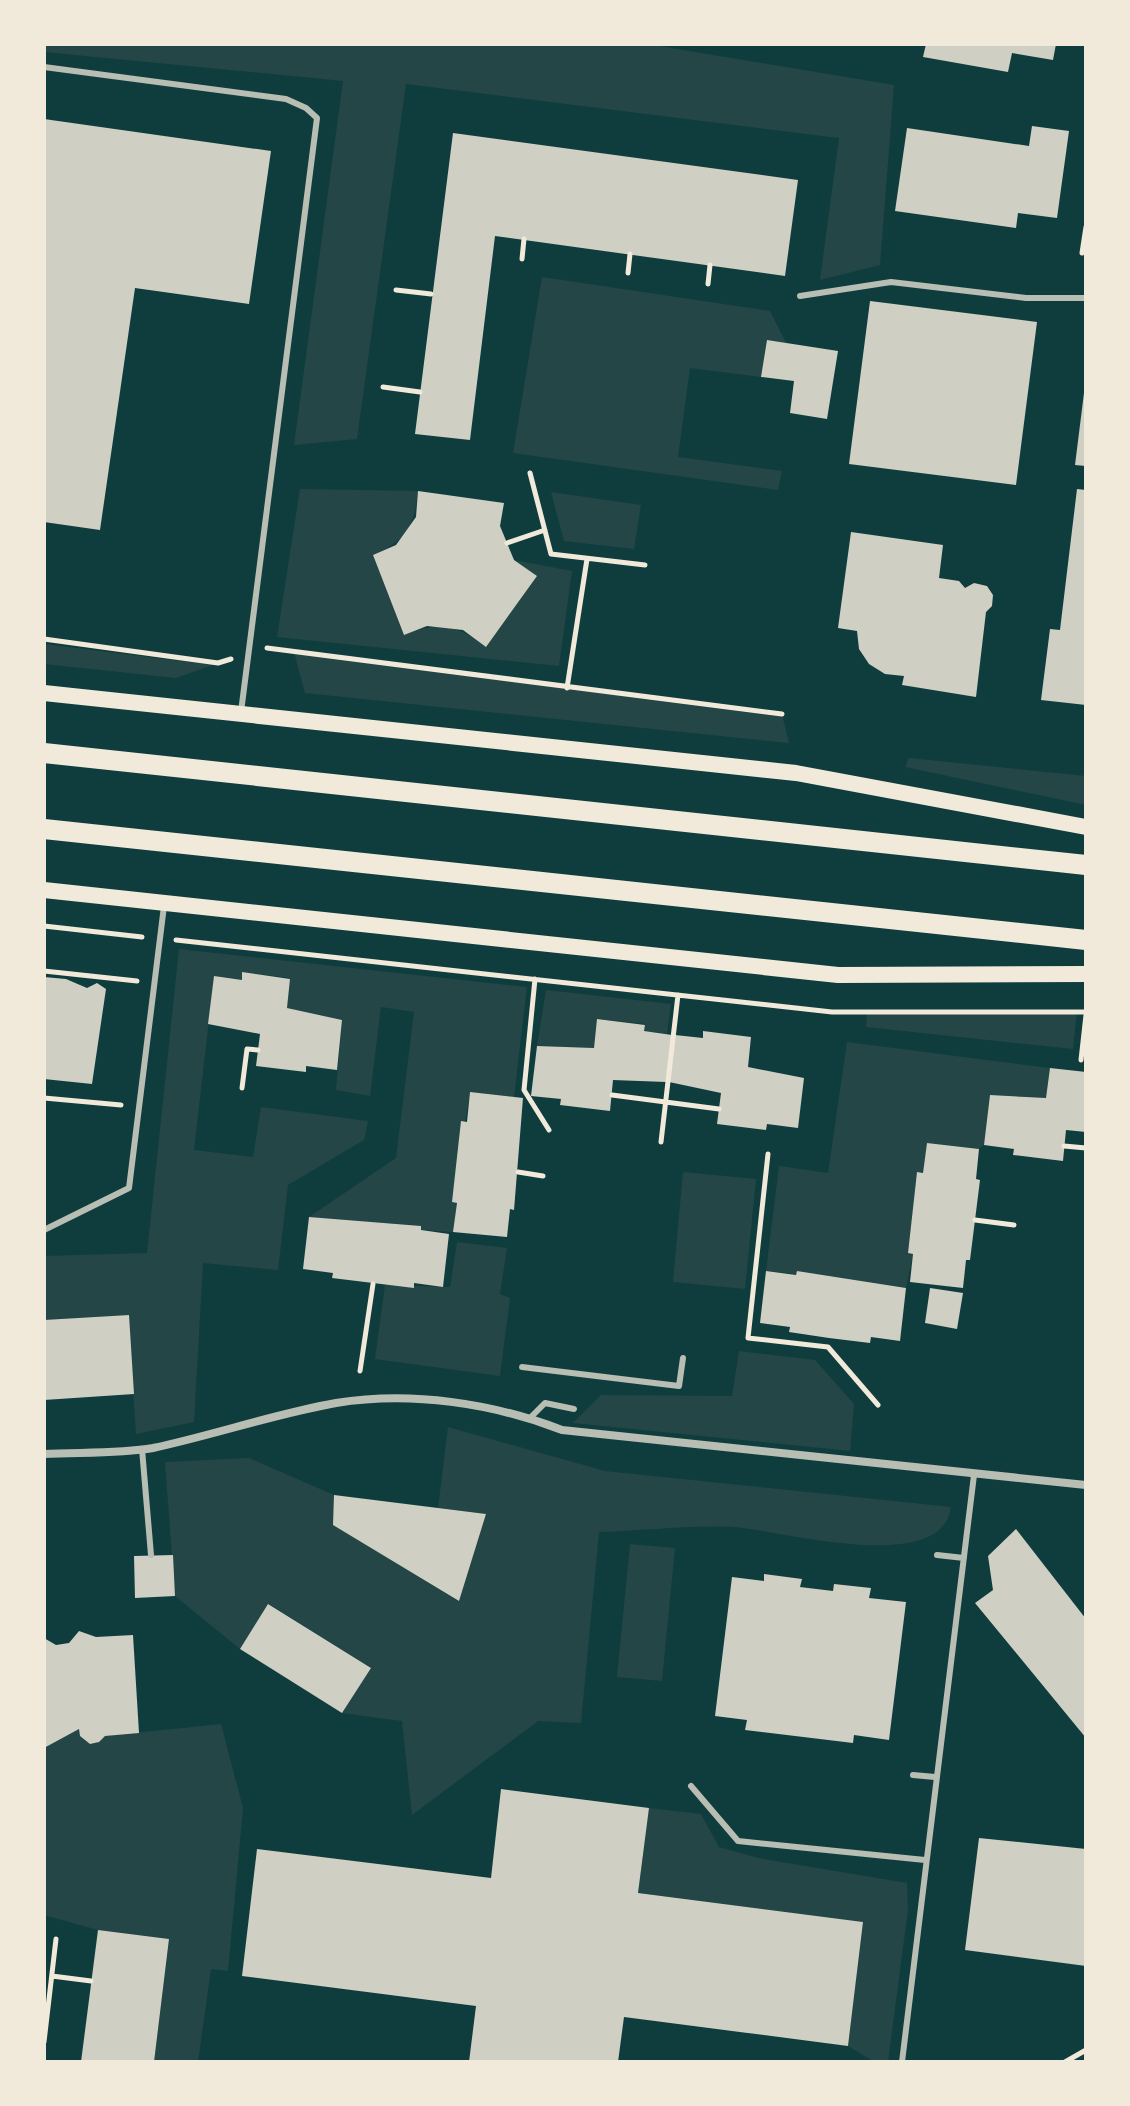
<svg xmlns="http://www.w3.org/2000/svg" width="1130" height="2106" font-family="'Roboto Condensed',sans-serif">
<rect width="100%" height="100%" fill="#0f3d3e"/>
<!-- green -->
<path fill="#244646" d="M44 44H647L894 85 880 265 820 280 839 138 406 84 357 439 294 445 343 81 44 52Z
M542 277 770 311 786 343 767 340 761 377 690 368 678 457 782 471 778 490 513 453Z
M300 489 418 491C415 526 406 541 373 555L404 635C438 621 457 625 486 646L537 576 514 560 572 571 559 666 277 637Z
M551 492 641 505 634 549 564 541Z
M44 644 213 665 176 678 44 664Z
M294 652 782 714 789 743 305 693Z
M909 758 1086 776V805L905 767Z
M179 949 527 987 514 1097 470 1092 452 1202 457 1204 453 1232 421 1230V1226L309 1217 396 1158 414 1012 381 1007 370 1096 336 1090 342 1020 287 1008 290 978 243 972 242 980 214 976 194 1150 253 1157 261 1107 368 1121 364 1140 288 1185 278 1270 203 1263 194 1422 136 1434 128 1315 44 1320V1256L147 1253Z
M546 990 671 1004 667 1034 644 1031 645 1024 598 1019 594 1048 537 1046Z
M1077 1011 1073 1049 866 1027 867 1012Z
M847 1042 1050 1068 1046 1098 990 1095 984 1145 979 1149 927 1143 923 1173 917 1172 908 1253 913 1254 906 1288 798 1271 796 1274 766 1271 779 1166 828 1173Z
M683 1172 756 1179 745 1289 673 1282Z
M457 1242 507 1248 500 1294 510 1298 500 1376 375 1359 385 1285 450 1287Z
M739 1351 815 1360 854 1404 850 1451 573 1423 601 1395 732 1396Z
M448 1427 605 1471 951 1507C942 1577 780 1530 733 1527 689 1525 643 1531 599 1532L581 1723 538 1721 412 1815 402 1721 342 1713 370 1667 269 1604 240 1649 175 1596 165 1462 249 1458 334 1495V1525L458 1601 486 1514 438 1508Z
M630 1544 675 1548 662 1681 617 1677Z
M221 1724 243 1808 228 1971 211 1969 198 2062H154L169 1939 98 1930 44 1915V1748L79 1729 80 1736 90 1743 99 1742 105 1736Z
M649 1808 701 1814 719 1847 758 1858 907 1883 908 1910 888 2062H875L848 2046 863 1922 638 1893Z"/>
<!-- building -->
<path fill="#cfcfc3" d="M926 44H1056L1053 60 1012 53 1008 72 923 57Z
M44 119 271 151 249 304 135 288 100 530 44 522Z
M1032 126 1069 131 1057 218 1018 213 1016 228 895 211 907 128 1029 146Z
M453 133 798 180 785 276 495 236 470 440 415 434Z
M870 301 1037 322 1016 485 849 464Z
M767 340 838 351 827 419 790 413 794 381 761 377Z
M1084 393H1086V466L1075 465Z
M1077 489 1086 490V705L1041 700 1050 629 1060 630Z
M418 491 504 503 500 526 514 560 537 576 486 647 463 630 427 626 404 635 373 555 396 545 416 517Z
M851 532 943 545 939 578 959 581 965 588 974 583 987 586 993 595 992 606 986 612 976 697 902 685 904 676 885 674 869 664 859 649 857 631 838 628Z
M242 972 290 979 287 1008 342 1020 337 1070 306 1066V1072L256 1066 260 1034 208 1024 214 976 242 980Z
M44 977 66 979 87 988 97 983 106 989 92 1084 44 1079Z
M597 1019 645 1025 644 1031 672 1035 666 1082 613 1080 610 1111 560 1105 561 1099 531 1096 537 1046 594 1048Z
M703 1031 751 1037 748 1067 804 1078 798 1128 767 1124 766 1130 717 1124 721 1093 669 1082 675 1035 703 1038Z
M1050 1068 1086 1072V1132L1066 1130 1063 1161 1013 1155 1014 1149 984 1145 990 1095 1046 1098Z
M470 1092 523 1098 514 1210 510 1209 507 1237 453 1232 457 1203 452 1202 461 1121 467 1122Z
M927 1143 979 1149 976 1179 980 1180 970 1260H966L963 1288 910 1282 913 1254 908 1253 917 1172 923 1173Z
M309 1217 421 1226V1230L449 1234 443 1287 414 1283V1288L332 1278 333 1273 303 1269Z
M766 1271 796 1275 797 1271 906 1288 900 1341 871 1337 870 1343 829 1338 789 1332 790 1327 760 1323Z
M930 1288 963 1293 957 1329 925 1323Z
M129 1315 134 1394 44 1400V1320Z
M334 1495 486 1514 459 1601 333 1525Z
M1016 1529 1086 1619V1738L975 1603 993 1590 988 1556Z
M173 1555 175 1596 135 1598 134 1556Z
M764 1574 802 1579 800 1587 833 1591 834 1584 871 1588 869 1598 906 1602 889 1740 854 1735 853 1743 745 1730 747 1720 715 1716 732 1577 764 1581Z
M268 1604 371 1668 342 1713 240 1649Z
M79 1631 96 1637 133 1635 139 1733 105 1736 99 1742 90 1744 80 1736 79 1729 44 1748V1638L56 1645 69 1643Z
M501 1789 649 1808 638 1893 863 1922 848 2046 624 2017 618 2062H469L476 2006 242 1976 257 1849 491 1878Z
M979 1838 1086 1849V1966L965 1950Z
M98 1930 169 1939 154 2062H81Z"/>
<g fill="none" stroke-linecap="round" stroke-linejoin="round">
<!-- path -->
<path stroke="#f1e9da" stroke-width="5" d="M1082 253 1086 227
M522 259 524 239
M628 273 630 254
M708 284 710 265
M396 290 431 294
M383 387 420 392
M530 473 551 554 645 565
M507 543 545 530
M44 639 218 663 231 659
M267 648 782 714
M567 688 587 559
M44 926 142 937
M176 940 832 1012H1086
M44 971 137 981
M535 979 524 1090 549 1130
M1081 1060 1086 1015
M242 1088 247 1049 258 1050
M612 1095 719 1109
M44 1098 121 1105
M661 1142 678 995
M1064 1146 1086 1148
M768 1154 748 1338 828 1347 878 1405
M518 1172 543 1176
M975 1220 1014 1225
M360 1371 373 1284
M52 1976 91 1981
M44 2042 56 1939
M1065 2062 1086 2050"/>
<!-- service -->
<path stroke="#b8beb3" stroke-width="6" d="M44 67 286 99 306 108 317 118 241 712
M800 296 891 282 1026 298H1086
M44 1230 129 1188 164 906
M522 1367 679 1386 683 1358
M530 1418 545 1403 574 1409
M142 1449 151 1555
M937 1555 964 1558
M913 1775 935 1777
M691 1786 738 1841 925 1860
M902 2062 974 1475"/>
<!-- minor -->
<path stroke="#b8beb3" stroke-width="8" d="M44 1454C79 1452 118 1454 153 1448 214 1435 274 1414 336 1403 411 1391 492 1403 562 1430L1086 1485"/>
<!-- secondary -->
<path stroke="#f1e9da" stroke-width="16" d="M44 693 796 773 1086 827
M44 890 838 975 1086 974"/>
<!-- primary -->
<path stroke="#f1e9da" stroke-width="20" d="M44 753 1086 865
M44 829 1086 940"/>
</g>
<!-- border -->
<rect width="1130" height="2106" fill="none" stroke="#f1e9da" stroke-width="92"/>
</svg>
